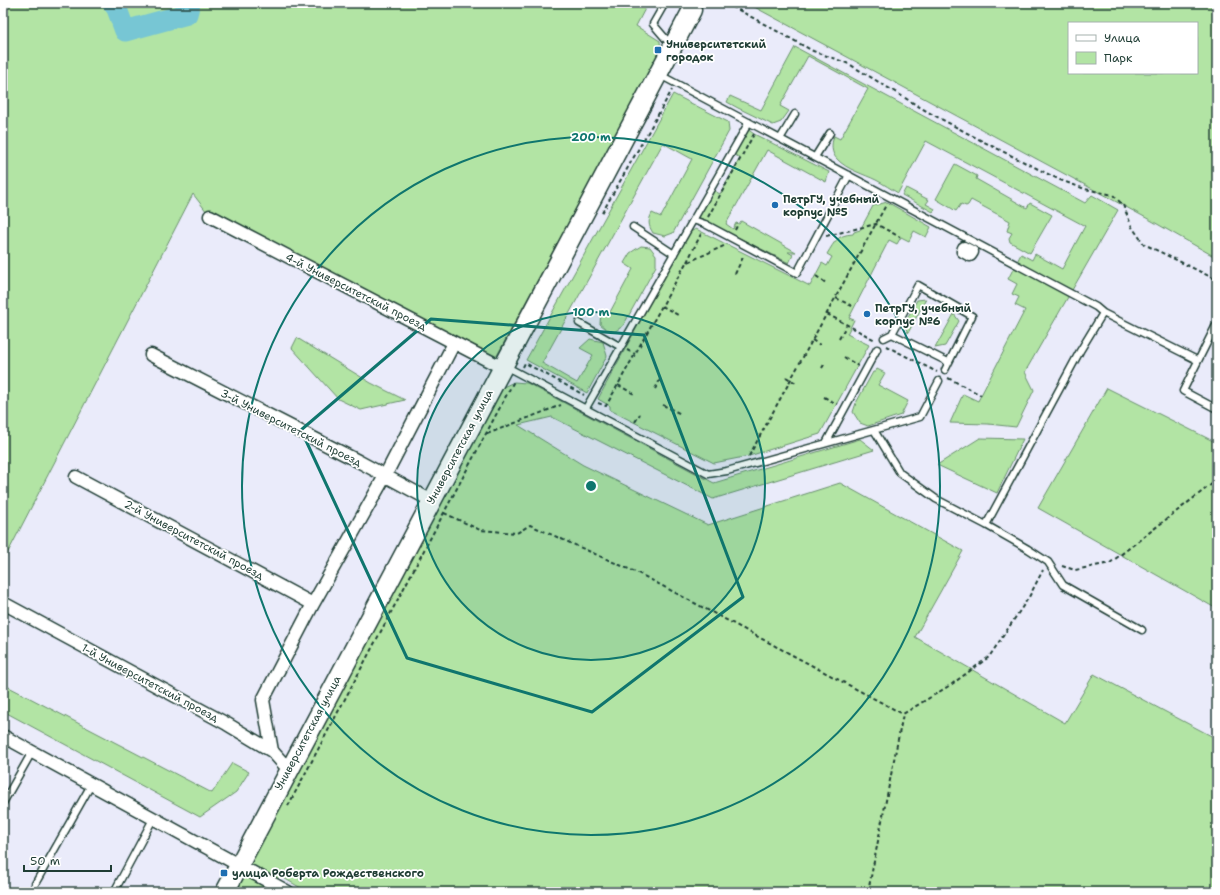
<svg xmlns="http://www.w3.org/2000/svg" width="1220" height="895" font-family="'Shantell Sans',sans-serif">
<rect width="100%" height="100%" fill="#eaebfa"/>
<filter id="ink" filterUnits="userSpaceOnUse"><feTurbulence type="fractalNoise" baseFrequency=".025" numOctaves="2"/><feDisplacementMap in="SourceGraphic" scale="8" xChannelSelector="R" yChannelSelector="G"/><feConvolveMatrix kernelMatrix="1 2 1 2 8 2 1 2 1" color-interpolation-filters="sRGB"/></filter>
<g filter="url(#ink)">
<!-- green -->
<path fill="#b2e4a4" stroke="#68906c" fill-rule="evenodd" d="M3 3H648L636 26 660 41 661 51 493 363 210 216 193 194 3 562Z
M747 3H1217V258L1152 221ZM1069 23H1197V73H1069Z
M795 47 1085 203 1092 195 1118 210 1025 372 1034 390 1016 427 988 424 950 423 963 394 978 401 1025 310 1015 305 1019 297 1012 294 1017 284 1008 279 1021 254 1032 260 1035 254 1062 269 1085 226 926 141 898 193C891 189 884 184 876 180 864 174 847 170 837 159 831 153 831 144 834 136L840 139 868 89 808 56 780 106 789 111 781 122 773 125 738 108 727 102 730 96 761 110Z
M673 94 728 122 729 131 673 233 665 236 653 233C648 225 648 221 652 213L661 217 692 159 663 143 542 363 577 383 593 355 580 348 590 339 603 342 607 356 587 393 526 360Z
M746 128 754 134 829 172 826 182 767 150 726 224 733 229 736 223 739 224 741 221 796 252H788L793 255 789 263 696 216 711 189 720 194 740 158 732 153Z
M955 164 977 176 976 179 1027 208 1030 203 1052 215 1030 253 1010 242 1009 238 1012 233 1007 231 1010 221 971 200 968 205 966 206 961 204 956 211 936 199Z
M906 188 929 200 926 204 935 209 933 212 902 195Z
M887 202 931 227 926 237 914 231 909 241 901 237 897 244 889 240 849 318 854 320 847 334 869 345 820 434 749 456 714 463 610 410V406L598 399 688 233 696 229 810 286 822 263 827 266 832 257 827 254C835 241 837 235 853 234L854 232 860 230 873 206Z
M641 246 650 247 656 255V266L623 326 614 332 606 329 600 324 601 310 609 314 633 269 624 263 630 253Z
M926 299 908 333 904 324 917 300Z
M954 314 959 321 945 346 935 348Z
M297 338 371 383 405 400 361 410 338 399 292 348Z
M877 369 885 373 878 385 908 401 901 415 868 426 860 423 853 412 856 403 873 372H875Z
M514 382 527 383 714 483 860 439 874 450 713 499 552 417 518 425 583 465 708 525 840 483 963 551 915 637 1065 723 1094 674 1217 739V892H308L280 876 263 892H233L501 388Z
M1107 388 1217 443V609L1038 508Z
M980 438 1023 439 997 493 937 465Z
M3 684 212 793 232 763 249 772 236 792 200 817 3 711Z"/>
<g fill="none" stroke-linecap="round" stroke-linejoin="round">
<!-- river -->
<path stroke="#77c6d4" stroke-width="21" d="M113 3 117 9 125 31 187 14 190 3"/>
<!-- lane casing -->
<g stroke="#1f3d34" stroke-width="9">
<path id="lane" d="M665 3 653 24 671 45
M680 3 691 9
M660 75 1096 307 1103 313 1197 360
M780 139 795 114
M815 157 830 133
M693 220 705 224 797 273 849 175
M633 227 674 254
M579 323 621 347
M1217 323 1183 391 1217 409
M892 334 948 362
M884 338 892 334 918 285 972 316 945 370
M505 366 708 474 727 471 920 417 939 381
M586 408 749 122
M874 430 900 473 936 499 986 525 1028 549 1048 562 1063 585 1142 630
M826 443 877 349
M986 525 1080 351 1103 313
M3 803 32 752
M35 884 91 785
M114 892 153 819"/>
</g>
<!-- street casing -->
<g stroke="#1f3d34" stroke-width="15">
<path id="street" d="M210 216 503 368
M964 248 972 252 970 255 963 251Z
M151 355 358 461 432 501
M76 477 313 604
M5 604 227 724 272 751 289 770
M3 736 288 892
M272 751 263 700 313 604 385 476 454 343"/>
</g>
<!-- secondary casing -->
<g stroke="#1f3d34" stroke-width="21">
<path id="secondary" d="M225 892 692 10"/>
</g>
<!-- path -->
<path stroke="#1f3d34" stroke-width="2" stroke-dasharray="4 3" stroke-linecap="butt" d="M726 3 813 51 849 64 928 112 984 142 1060 180 1085 189 1113 195 1123 205 1132 227 1144 244 1217 280
M602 213 672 90
M708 217 754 134
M735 230 738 224
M826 236 876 224 900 237
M687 262 702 232
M735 274 744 255
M816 276 826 283
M836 298 854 307
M662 306 678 315
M827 314 875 340
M839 339 846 326
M812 340 820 345
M886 346 937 372
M627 350 635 354
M844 357 858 366
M523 367 525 363 584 395
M822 368 825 363
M786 377 798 384
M948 378 981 395
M618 385 636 395
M655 389 661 378
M824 397 837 404
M598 403 606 406 686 263 726 245
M663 405 681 414
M635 422 640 414
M487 434 561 405
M749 456 886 205
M444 513 480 530 517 533 530 525 640 574 903 714
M1062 566 1075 570 1110 563 1217 480
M288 806 514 381
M868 892 903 714 952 684 989 657 1029 597 1043 570"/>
<!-- lane -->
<use href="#lane" stroke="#fff" stroke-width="6"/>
<!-- street -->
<use href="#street" stroke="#fff" stroke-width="12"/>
<!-- secondary -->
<use href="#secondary" stroke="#fff" stroke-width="18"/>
</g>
</g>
<!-- marked area -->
<path fill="none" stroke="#0f766e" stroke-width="3" stroke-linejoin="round" d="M431 319 644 335 743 597 592 712 407 658 301 430Z"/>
<!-- distance rings -->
<circle cx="591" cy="486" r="174" fill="#0f766e" fill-opacity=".12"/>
<g fill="none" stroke="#0f766e" stroke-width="2">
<circle cx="591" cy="486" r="174"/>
<circle cx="591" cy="486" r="349"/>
</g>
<!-- markers -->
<g fill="#1f6fb2" stroke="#fff" stroke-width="1.5">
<rect x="654" y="46" width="8" height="8" rx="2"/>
<circle cx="775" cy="205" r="4"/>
<circle cx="867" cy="314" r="4"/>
<rect x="220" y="869" width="8" height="8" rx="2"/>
</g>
<g text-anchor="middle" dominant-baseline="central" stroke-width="3.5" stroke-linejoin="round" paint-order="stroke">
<!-- poi labels -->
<g font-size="11" font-weight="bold" fill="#1f3d34" stroke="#fff" text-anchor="start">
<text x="666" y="44">Университетский<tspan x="666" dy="13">городок</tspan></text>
<text x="783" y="199">ПетрГУ, учебный<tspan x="783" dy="13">корпус №5</tspan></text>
<text x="875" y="308">ПетрГУ, учебный<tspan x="875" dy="13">корпус №6</tspan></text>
<text x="232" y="873">улица Роберта Рождественского</text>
</g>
<!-- street labels -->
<g font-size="11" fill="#1f3d34" stroke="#fff">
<text transform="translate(356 292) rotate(27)">4-й Университетский проезд</text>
<text transform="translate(291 428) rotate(27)">3-й Университетский проезд</text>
<text transform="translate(460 447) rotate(-62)">Университетская улица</text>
<text transform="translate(194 540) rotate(28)">2-й Университетский проезд</text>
<text transform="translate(150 683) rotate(28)">1-й Университетский проезд</text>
<text transform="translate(308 733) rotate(-62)">Университетская улица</text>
</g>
</g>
<circle cx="591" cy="486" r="6" fill="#0f766e" stroke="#fff" stroke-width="2"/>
<g font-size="12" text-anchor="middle" font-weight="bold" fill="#0f766e" stroke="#fff" stroke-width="3.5" stroke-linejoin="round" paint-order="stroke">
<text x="591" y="141">200 m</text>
<text x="591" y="316">100 m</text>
</g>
<!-- margin -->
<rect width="1220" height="895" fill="none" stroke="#fff" stroke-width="16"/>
<rect x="8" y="8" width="1204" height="879" fill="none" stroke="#1f3d34" stroke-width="1.5" filter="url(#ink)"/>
<!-- legend -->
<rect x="1068" y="22" width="130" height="52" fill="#ffffff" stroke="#a5b1ae"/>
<rect x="1076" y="35" width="20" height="6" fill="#ffffff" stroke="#a5b1ae"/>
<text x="1104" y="42" font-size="12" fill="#1f3d34">Улица</text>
<rect x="1076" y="52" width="20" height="12" fill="#b2e4a4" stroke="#a5b1ae"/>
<text x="1104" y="62" font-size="12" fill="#1f3d34">Парк</text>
<!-- scale -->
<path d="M24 865v6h87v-6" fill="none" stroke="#1f3d34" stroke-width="2"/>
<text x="30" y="865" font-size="12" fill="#1f3d34" stroke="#ffffff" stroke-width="3" paint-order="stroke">50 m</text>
</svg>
